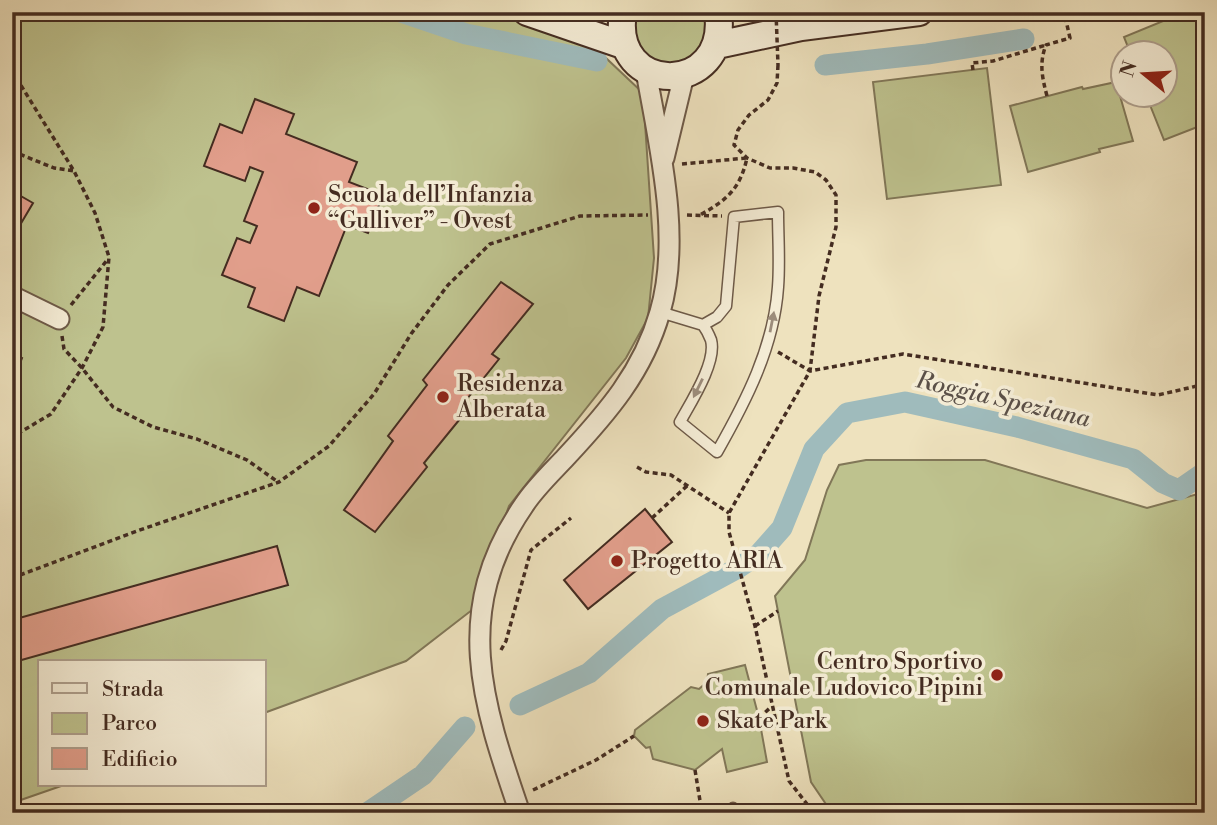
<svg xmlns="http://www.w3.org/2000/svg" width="1217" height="825" font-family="'Libre Bodoni',serif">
<rect width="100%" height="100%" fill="#eee2be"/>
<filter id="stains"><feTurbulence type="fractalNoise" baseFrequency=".00286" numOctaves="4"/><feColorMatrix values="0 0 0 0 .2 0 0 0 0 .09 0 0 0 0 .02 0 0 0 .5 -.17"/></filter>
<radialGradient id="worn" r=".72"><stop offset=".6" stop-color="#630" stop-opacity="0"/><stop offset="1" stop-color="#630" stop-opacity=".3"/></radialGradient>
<!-- green -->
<path fill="#bec28e" stroke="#817758" stroke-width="2" d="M12 12H591L588 41 643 93 654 258 648 318 626 358 509 506 472 610 406 661 264 713V662H40V785H64L12 803Z
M630 12H710L709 41 679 67 641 57Z
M1185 12H1205V124L1164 140 1146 95 1164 94V52H1130L1124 37Z
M987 68 1001 185 887 199 873 82Z
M1116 82 1133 141 1099 149 1100 152 1028 172 1010 106 1082 87 1083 89Z
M866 460H985L1147 508 1205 492V813H832L811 782 775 596 805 560 827 490 839 465Z
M745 665 759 718 767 762 727 772 722 749 695 770 653 759 650 747 646 748 634 736 635 730 691 687 699 689 707 682 708 674Z"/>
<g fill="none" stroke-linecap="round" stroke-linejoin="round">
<!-- canal -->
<path stroke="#9fbbbc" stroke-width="21" d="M401 12 466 34 597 61
M825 65 927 54 1024 39
M520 705 589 673 662 609 738 568 759 554 782 528 814 449 847 413 905 402 1017 427 1133 459 1163 483 1179 490 1205 472
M367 813 423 775 465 727"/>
</g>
<!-- building -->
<path fill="#e19e8b" stroke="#442c21" stroke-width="2" d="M255 99 294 114 286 134 357 162 349 182 383 195 368 233 347 225 319 296 297 287 284 321 248 307 255 288 222 275 237 238 250 243 257 226 244 221 263 172 250 167 245 181 204 166 220 124 242 133Z
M12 191 33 203 13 237 12 236Z
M501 282 533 304 492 354 499 359 459 409 464 414 424 463 427 467 375 532 344 510 393 441 388 436 427 385 423 380Z
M12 354 22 358 12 384Z
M645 509 672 542 588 609 564 580Z
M277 546 288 585 18 661 12 640V620Z"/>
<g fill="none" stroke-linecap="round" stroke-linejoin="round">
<!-- lane casing -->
<g stroke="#6e5a48" stroke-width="13">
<path id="lane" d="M660 312 703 325 717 317 726 306 734 217 778 212C778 237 780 262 778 287 774 347 746 401 717 452L680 422C691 402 717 362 711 340 709 335 706 329 703 325
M728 813 733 808 736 813"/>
</g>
<!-- street casing -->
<g stroke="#6e5a48" stroke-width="23">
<path id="street" d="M664 158 684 75
M12 296 59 319
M520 813C482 702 451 611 524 505 535 488 552 472 566 457 607 413 643 372 660 312 682 237 659 146 646 71"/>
</g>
<!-- secondary casing -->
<g stroke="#442c21" stroke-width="30">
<path id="secondary" d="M527 12 623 45
M623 12C609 97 730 98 718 12
M717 45 801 27 919 12"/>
</g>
<!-- path -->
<path stroke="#442c21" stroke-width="3.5" stroke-dasharray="5 3.5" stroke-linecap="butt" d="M778 65 777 83 768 100 749 115 738 130 734 145 747 158 770 168H793L815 172 826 180 836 195V227L819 296 810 371 729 513V532L755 626 789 781 814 813
M973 70 972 63 993 61 1046 45
M12 71 74 171 95 213 109 257 103 327 82 368 51 414 12 437
M1047 96C1042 77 1039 63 1046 45L1070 38 1064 12
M12 151 54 168 74 171
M682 164 747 158C740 189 727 200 700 215
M687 215 722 216
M71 305 108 259
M62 336 64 349 82 368 113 407 153 427 197 439 247 460 278 482
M778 352 810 371 903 354 1158 395 1197 386 1205 379
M637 467 646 472 671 475 729 513
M652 518 688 485
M12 578 137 531 279 482 329 446 374 394 411 334 448 285 490 244 580 216 648 215
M755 626 778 611
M501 650 506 641 531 550 571 518
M759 718 771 707
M695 770 702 813
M533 790 596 760 634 736"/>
<!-- lane -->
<use href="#lane" stroke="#f4ecd5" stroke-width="10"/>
<!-- street -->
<use href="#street" stroke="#f4ecd5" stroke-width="19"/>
<!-- secondary -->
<use href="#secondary" stroke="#f4ecd5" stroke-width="26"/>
<!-- path-bridge -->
<path stroke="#442c21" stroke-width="3.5" stroke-dasharray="5 3.5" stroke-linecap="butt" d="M776 12 778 65"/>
</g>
<!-- one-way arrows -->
<defs><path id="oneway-solid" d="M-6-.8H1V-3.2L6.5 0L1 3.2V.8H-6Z" transform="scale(1.75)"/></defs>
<g fill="#9c8c7b">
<use href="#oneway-solid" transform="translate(772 322) rotate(-79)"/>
<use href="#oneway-solid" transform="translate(698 388) rotate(116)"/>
</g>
<!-- markers -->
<g fill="#8f2418" stroke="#f4ecd5" stroke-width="2.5">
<circle cx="314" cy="208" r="7"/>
<circle cx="443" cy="397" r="7"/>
<circle cx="617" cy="561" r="7"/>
<circle cx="997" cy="675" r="7"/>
<circle cx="703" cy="721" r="7"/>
</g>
<g text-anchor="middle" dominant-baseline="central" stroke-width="7" stroke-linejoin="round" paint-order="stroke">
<!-- poi labels -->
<g font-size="23" fill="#442c21" stroke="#f4ecd5" text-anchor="start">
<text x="328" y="195">Scuola dell’Infanzia<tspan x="328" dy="26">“Gulliver” - Ovest</tspan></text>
<text x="457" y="384">Residenza<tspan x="457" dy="26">Alberata</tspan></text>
<text x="631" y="561">Progetto ARIA</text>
<text x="983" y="662" text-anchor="end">Centro Sportivo<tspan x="983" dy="26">Comunale Ludovico Pipini</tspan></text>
<text x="717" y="721">Skate Park</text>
</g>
<!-- water labels -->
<g font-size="24" font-style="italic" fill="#5b5048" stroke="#f4ecd5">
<text transform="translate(1003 400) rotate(13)">Roggia Speziana</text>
</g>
</g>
<!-- margin -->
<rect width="1217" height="825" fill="none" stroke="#eee2be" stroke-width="42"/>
<rect x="14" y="14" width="1189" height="797" fill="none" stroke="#442c21" stroke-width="3.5"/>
<rect x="21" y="21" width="1175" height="783" fill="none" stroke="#442c21" stroke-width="2"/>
<!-- legend -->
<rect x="38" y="660" width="228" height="126" fill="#f4ecd5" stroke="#ae9f8d" stroke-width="2"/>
<rect x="52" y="683" width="35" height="10" fill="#f4ecd5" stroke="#ae9f8d" stroke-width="2"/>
<text x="102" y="696" font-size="21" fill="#442c21">Strada</text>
<rect x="52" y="713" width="35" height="21" fill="#bec28e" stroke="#ae9f8d" stroke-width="2"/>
<text x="102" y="730" font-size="21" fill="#442c21">Parco</text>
<rect x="52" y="748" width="35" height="21" fill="#e19e8b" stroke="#ae9f8d" stroke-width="2"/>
<text x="102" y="766" font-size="21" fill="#442c21">Edificio</text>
<!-- north arrow -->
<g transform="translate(1144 74) rotate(288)"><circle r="33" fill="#f4ecd5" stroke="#ae9f8d" stroke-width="2"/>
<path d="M0-5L12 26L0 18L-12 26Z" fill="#8f2418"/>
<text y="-10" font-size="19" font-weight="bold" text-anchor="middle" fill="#442c21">N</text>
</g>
<rect width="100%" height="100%" filter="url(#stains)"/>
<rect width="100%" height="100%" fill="url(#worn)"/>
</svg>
